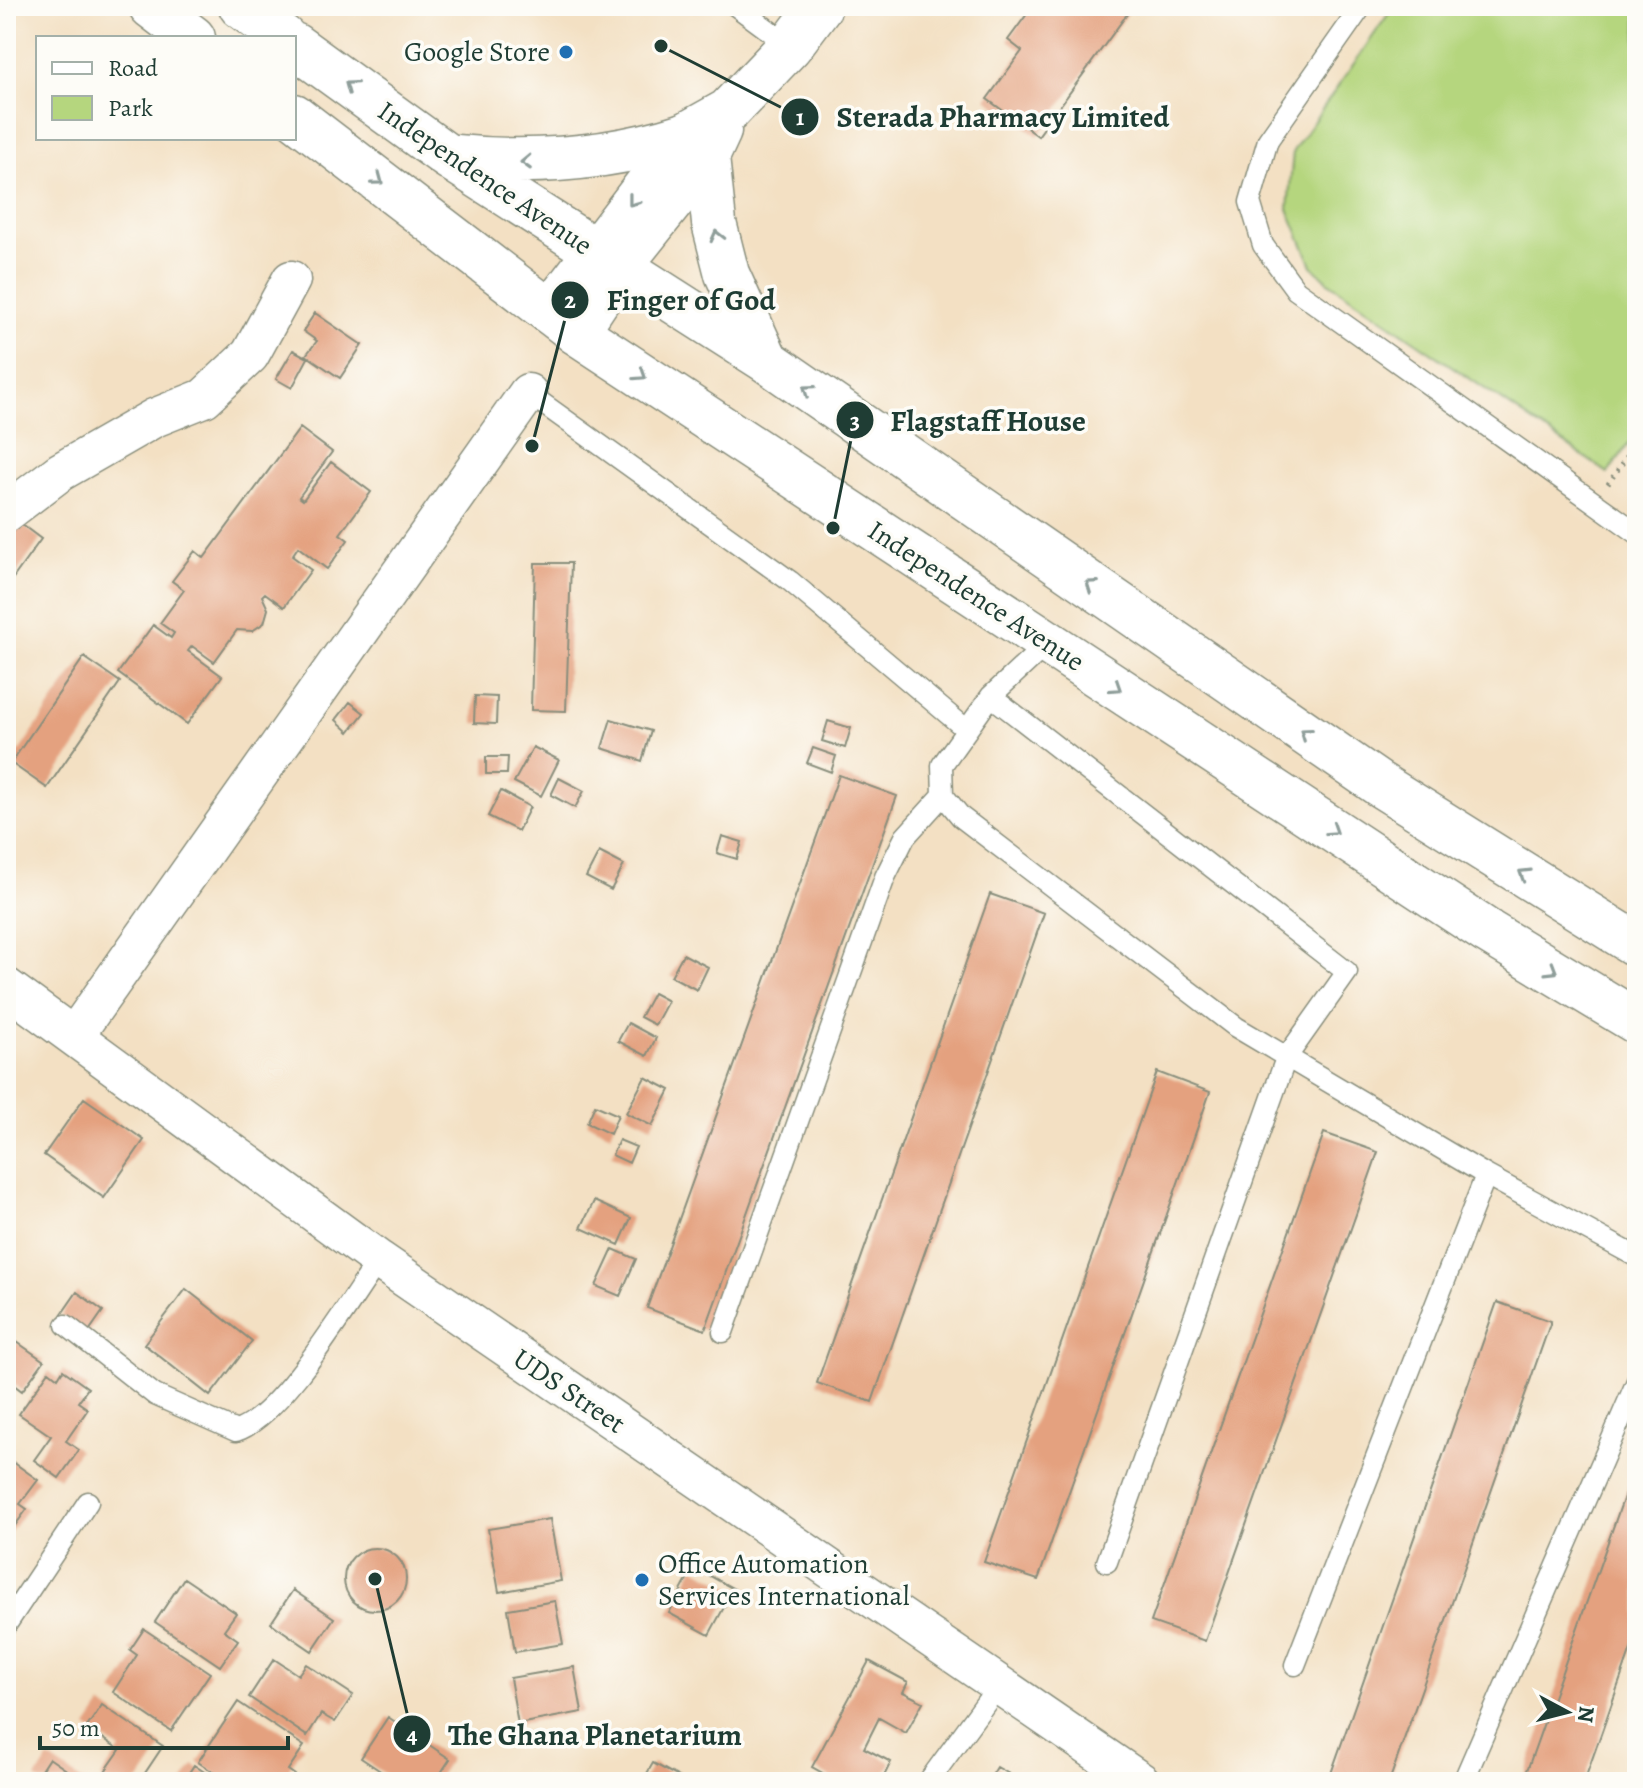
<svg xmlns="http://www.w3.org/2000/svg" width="1643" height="1788" font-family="Alegreya,serif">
<rect width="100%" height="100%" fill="#fdfcf7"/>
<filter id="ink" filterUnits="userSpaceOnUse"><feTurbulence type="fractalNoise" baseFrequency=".0125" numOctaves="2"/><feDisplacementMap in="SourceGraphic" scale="16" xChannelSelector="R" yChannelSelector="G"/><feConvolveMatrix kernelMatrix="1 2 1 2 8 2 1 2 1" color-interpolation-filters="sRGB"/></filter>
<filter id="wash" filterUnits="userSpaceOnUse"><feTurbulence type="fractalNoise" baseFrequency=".006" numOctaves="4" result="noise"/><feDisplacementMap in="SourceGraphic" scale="32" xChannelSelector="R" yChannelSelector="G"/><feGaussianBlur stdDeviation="1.8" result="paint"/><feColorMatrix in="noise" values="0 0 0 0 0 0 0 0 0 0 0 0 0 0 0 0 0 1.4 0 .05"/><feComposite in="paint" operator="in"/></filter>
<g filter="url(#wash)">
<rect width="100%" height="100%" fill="#f3e0c3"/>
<!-- green -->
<path fill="#b5d67e" stroke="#6a8a59" stroke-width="2" d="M1394 6H1637V432L1608 473 1330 283 1312 266 1288 209 1293 151Z"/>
<g id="blocks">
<!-- building -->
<path fill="#e4a17f" d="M1033 6H1133L1038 136 987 99 1022 51 1008 40Z
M315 313 362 345 340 378 306 355 317 341 303 331Z
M293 350 308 358 292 388 276 379Z
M300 428 332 452 299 497 303 500 331 462 371 492 340 534 348 540 327 569 298 547 292 556 311 570 284 607 265 593 262 596 268 609 264 623 252 631 237 630 214 662 192 646 188 651 222 676 187 724 118 673 153 625 171 638 174 633 160 623 184 590 172 581 195 551 204 558Z
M13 518 41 539 6 588V527Z
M535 563H571L566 711 531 710Z
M84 657 120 682 47 788 11 763Z
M475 696 497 697 496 724 474 723Z
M350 702 364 713 349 732 336 720Z
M611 719 651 731 642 761 602 748Z
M828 721 851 728 845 748 822 741Z
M533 747 559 760 541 796 514 782Z
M813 748 836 756 831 772 807 763Z
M486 757H508L507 774H486Z
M839 775 897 796 705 1330 647 1308Z
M559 778 584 791 575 808 551 795Z
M501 791 530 807 518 831 488 816Z
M722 836 742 842 737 859 717 853Z
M599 852 624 865 611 890 586 877Z
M990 894 1044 913 872 1402 817 1383Z
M683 954 708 967 697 990 671 976Z
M653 993 668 1001 655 1025 640 1017Z
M628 1023 656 1038 647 1056 618 1041Z
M1157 1072 1210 1092 1038 1580 984 1562Z
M645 1077 670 1090 652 1126 626 1113Z
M84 1098 144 1140 104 1198 44 1155Z
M595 1105 618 1115 610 1134 587 1123Z
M1324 1133 1378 1152 1205 1641 1151 1622Z
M619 1140 636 1147 629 1163 612 1155Z
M594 1201 631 1218 619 1245 581 1228Z
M613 1249 636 1259 620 1296 596 1286Z
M186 1289 252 1341 210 1396 144 1344Z
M77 1292 103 1311 87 1334 61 1315Z
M1497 1302 1551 1321 1389 1782H1328Z
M17 1342 44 1361 22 1391 6 1379V1357Z
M63 1370 88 1388 78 1402 88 1409 66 1441 79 1450 59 1478 34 1460 51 1436 19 1414 49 1371 58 1378Z
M6 1457 38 1480 20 1504 27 1509 6 1538Z
M1637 1460V1632L1584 1782H1523Z
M550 1519 561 1581 499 1592 488 1529Z
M344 1579a31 31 0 1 1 62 0a31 31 0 1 1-62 0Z
M694 1567 734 1589 709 1635 669 1613Z
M184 1578 236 1613 224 1630 238 1640 220 1666 155 1622Z
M293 1590 334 1618 312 1651 271 1623Z
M555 1601 563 1644 515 1652 508 1609Z
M144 1629 210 1673 171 1731 113 1692 137 1655 130 1650Z
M274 1659 298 1675 306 1664 353 1695 335 1722 321 1714 307 1736 249 1697Z
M869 1661 908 1682 903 1692 923 1702 906 1733 879 1718 864 1748 891 1762 881 1782H839L812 1767Z
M574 1667 582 1712 518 1724 510 1678Z
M238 1702 304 1746 288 1770 295 1775 291 1782H228L198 1762Z
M102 1705 163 1746 139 1782H108L101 1777 120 1750 87 1727Z
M388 1717 450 1759 435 1782H397L361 1758Z
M49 1758 84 1782H41L36 1778Z
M653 1763 688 1782H642Z
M194 1765 219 1782H183Z
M997 1767 1023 1782H988Z"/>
</g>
</g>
<g filter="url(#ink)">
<use href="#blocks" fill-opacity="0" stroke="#898e7c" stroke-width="2"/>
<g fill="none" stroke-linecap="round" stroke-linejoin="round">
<!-- lane casing -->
<g stroke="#898e7c" stroke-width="23">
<path id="lane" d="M736 6 790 46
M1362 6 1268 140 1250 202 1263 245 1296 290 1637 533
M528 393 790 581 967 730
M1048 643 991 696 942 765 943 795 961 817 1236 1027 1486 1175 1637 1257
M991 696 1347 972 1286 1058 1107 1562
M66 1325 155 1395 236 1431C281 1417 349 1302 379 1260
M723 1332 885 877 905 837 943 795
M6 1625 88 1502
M1295 1665 1486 1175
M928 1782 999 1685
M1463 1782 1637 1381"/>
</g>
<!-- street casing -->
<g stroke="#898e7c" stroke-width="41">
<path id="street" d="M6 513 60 472 154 418 204 398 250 355 291 280
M6 987 379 1260 1141 1782
M74 1036 528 393"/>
</g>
<!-- secondary casing -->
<g stroke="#898e7c" stroke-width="47">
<path id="secondary" d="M550 312 685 135 728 111 790 46 820 6
M576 332 619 267 707 157 719 131"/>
</g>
<!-- highway casing -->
<g stroke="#898e7c" stroke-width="47">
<path id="highway" d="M151 6 193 38
M241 6 284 38
M294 45 447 156 766 360 1379 784 1637 945
M294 116 576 332 1488 932 1637 1022
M455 157C534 165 609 159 685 135
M707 157 714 223 727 274 766 360"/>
</g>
<!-- path -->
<path stroke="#898e7c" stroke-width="5" stroke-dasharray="2 6" stroke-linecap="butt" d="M1608 484 1637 442"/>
<!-- lane -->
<use href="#lane" stroke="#fff" stroke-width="20"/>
<!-- street -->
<use href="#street" stroke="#fff" stroke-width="38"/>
<!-- secondary -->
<use href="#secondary" stroke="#fff" stroke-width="44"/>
<!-- highway -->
<use href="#highway" stroke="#fff" stroke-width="44"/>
</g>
<!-- one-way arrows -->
<defs><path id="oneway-chevron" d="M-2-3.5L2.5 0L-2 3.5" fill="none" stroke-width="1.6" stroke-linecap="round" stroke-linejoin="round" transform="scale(2)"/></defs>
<g stroke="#8f9e9a">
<use href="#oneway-chevron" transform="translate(350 86) rotate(-144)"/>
<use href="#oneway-chevron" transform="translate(526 162) rotate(178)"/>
<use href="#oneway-chevron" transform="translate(378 180) rotate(37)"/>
<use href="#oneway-chevron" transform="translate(633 201) rotate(128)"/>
<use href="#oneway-chevron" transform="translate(717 236) rotate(-104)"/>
<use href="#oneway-chevron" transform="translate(641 375) rotate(33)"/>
<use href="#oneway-chevron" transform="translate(808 390) rotate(-145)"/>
<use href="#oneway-chevron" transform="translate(1091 585) rotate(-145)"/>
<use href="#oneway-chevron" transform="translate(1116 687) rotate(33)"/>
<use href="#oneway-chevron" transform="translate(1305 733) rotate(-145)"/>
<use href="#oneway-chevron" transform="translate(1333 830) rotate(33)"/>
<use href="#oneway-chevron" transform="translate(1524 874) rotate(-148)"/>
<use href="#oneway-chevron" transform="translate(1552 970) rotate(31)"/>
</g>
</g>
<!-- markers -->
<g fill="#1f6fb2" stroke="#fdfcf7" stroke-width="3">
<circle cx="566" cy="52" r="8"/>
<circle cx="642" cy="1580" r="8"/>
</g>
<g text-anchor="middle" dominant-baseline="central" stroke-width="7" stroke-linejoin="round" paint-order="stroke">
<!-- poi labels -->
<g font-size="28" fill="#1f3d34" stroke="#fdfcf7" text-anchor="end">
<text x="550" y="52">Google Store</text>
<text x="658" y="1564" text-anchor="start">Office Automation<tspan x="658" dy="32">Services International</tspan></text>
</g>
<!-- street labels -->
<g font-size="28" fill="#1f3d34" stroke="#fdfcf7">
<text transform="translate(485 178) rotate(34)">Independence Avenue</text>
<text transform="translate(976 596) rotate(33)">Independence Avenue</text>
<text transform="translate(569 1391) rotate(34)">UDS Street</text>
</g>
</g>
<!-- callouts -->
<path fill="none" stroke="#1f3d34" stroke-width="3" d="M661 46L800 117M532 446L570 300M833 528L855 420M375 1579L412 1734"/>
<g fill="#1f3d34" stroke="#fdfcf7" stroke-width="3">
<circle cx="661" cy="46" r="8"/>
<circle cx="532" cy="446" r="8"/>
<circle cx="833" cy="528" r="8"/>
<circle cx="375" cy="1579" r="8"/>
<circle cx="800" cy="117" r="20"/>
<circle cx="570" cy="300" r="20"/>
<circle cx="855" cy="420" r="20"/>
<circle cx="412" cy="1734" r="20"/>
</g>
<g font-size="24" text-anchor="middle" font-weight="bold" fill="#fff">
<text x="800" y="125">1</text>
<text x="570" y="308">2</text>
<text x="855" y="429">3</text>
<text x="412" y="1743">4</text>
</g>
<g font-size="30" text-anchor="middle" font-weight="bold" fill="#1f3d34" stroke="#fdfcf7" stroke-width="7" stroke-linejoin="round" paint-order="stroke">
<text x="1003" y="127">Sterada Pharmacy Limited</text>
<text x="691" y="310">Finger of God</text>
<text x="988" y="431">Flagstaff House</text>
<text x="595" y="1745">The Ghana Planetarium</text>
</g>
<!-- margin -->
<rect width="1643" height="1788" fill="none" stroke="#fdfcf7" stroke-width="32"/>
<!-- legend -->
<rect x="36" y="36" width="260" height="104" fill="#fdfcf7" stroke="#a4b0a9" stroke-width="2"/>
<rect x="52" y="62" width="40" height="12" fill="#ffffff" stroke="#a4b0a9" stroke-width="2"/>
<text x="108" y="76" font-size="24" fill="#1f3d34">Road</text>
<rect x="52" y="96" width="40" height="24" fill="#b5d67e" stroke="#a4b0a9" stroke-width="2"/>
<text x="108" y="116" font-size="24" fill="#1f3d34">Park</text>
<!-- north arrow -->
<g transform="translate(1567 1712) rotate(97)" stroke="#fdfcf7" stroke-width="6" paint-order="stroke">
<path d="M0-6L14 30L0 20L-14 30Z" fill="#1f3d34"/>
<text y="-12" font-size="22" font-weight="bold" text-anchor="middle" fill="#1f3d34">N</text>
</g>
<!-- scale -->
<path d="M40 1736v12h248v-12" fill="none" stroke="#1f3d34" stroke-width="4"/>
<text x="52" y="1736" font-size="24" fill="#1f3d34" stroke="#fdfcf7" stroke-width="6" paint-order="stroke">50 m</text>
</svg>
